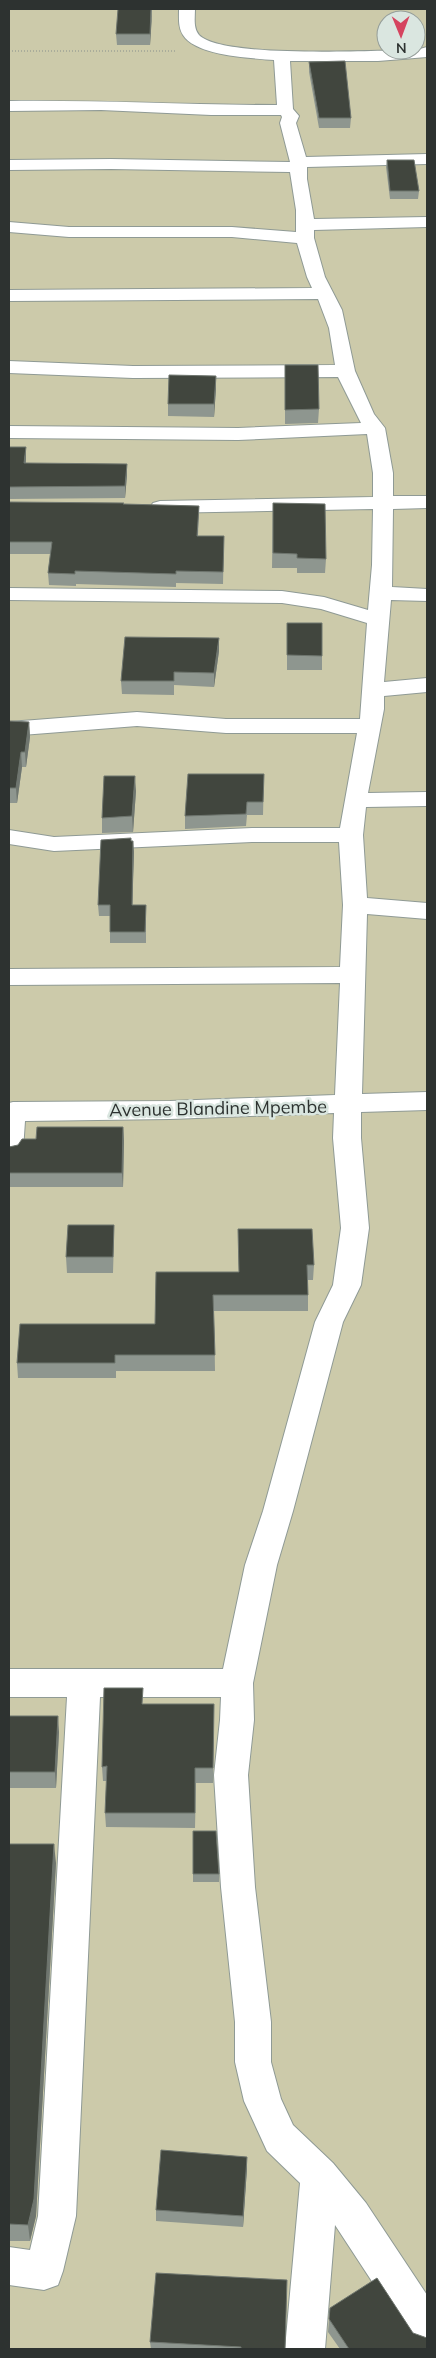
<svg xmlns="http://www.w3.org/2000/svg" width="436" height="2358" font-family="Mulish,sans-serif">
<rect width="100%" height="100%" fill="#dae6e0"/>
<!-- green -->
<path fill="#cccaaa" fill-rule="evenodd" d="M9 9H427V2349H9ZM386 20H416V50H386Z"/>
<g fill="none" stroke-linecap="round" stroke-linejoin="round">
<!-- minor casing -->
<g stroke="#8f9a95" stroke-width="2">
<path id="minor" d="M179 9H195C195 17 193 28 199 35 223 59 377 50 416 50L427 47V57L378 61H290L293 109 299 116 296 123 306 157 427 154V164L307 167V179L314 219 427 217V227L314 230V238L325 277 342 310 355 371 374 414 385 428 393 473V496H427V508L393 509 392 587 427 589V601L391 600 384 682 427 678V692L384 696V709L368 793 427 792V806L366 807 363 835 367 898 427 903V919L367 914 362 1094 427 1092V1110L361 1112V1138L369 1228 361 1285 343 1322 293 1511 277 1565 253 1683 254 1720 248 1775 255 1887 271 2022V2062L281 2099 293 2125 333 2163 366 2203 427 2295V2349L413 2344 335 2225 325 2349H285L300 2183 267 2151 244 2101 235 2062V2022L221 1887 214 1775 220 1720 221 1697H100L76 2216 63 2271 58 2285 44 2290 9 2285V2247L30 2250 38 2216 67 1697H9V1669H223L245 1565 263 1511 315 1322 333 1285 341 1228 333 1138 334 1113 170 1119 25 1121 23 1150 19 1157 9 1159V1103L13 1102 170 1101 335 1095 340 983 9 985V969L340 967 343 905 339 842H252L54 851 9 844V830L54 837 252 828H340L357 733H226L137 726 9 736V722L137 712 226 719H360L367 623 321 609 282 603 9 600V588L282 591 324 597 368 610 372 565 373 509 160 513 153 511 150 507 153 503 160 501 373 497V473L367 434 238 440 9 438V426L238 428 361 423 338 377 133 378 9 373V361L133 366 335 365 329 328 318 299 9 301V290L312 288 307 277 297 243 232 237H69L9 232V222L69 227H232L296 232V210L290 172 111 169 9 170V160L111 159 290 162 280 123 282 117 281 115H211L101 110 9 111V101C98 100 187 105 277 105L274 60C251 58 196 56 183 35 178 27 179 18 179 9Z"/>
</g>
<!-- path -->
<path stroke="#87908b" stroke-width="2" stroke-dasharray="0.5 2.5" stroke-linecap="butt" d="M9 51H177"/>
<!-- minor -->
<use href="#minor" fill="#fff" fill-rule="evenodd"/>
</g>
<!-- wall -->
<path fill="#8e968f" d="M152 9 150 45H117L116 34Z
M309 62 351 118 350 128H319L309 72Z
M387 160 419 191 418 199H390L386 167Z
M285 365 319 409 318 423 285 424Z
M216 388 214 417 168 416V404Z
M9 447 26 459V463L127 475 125 498 9 499Z
M9 502 199 506 198 536H224L223 584 176 583V587L76 584V586L49 585 48 573 50 554H9Z
M273 503 326 559 325 573H297V568H272Z
M287 623 322 656V670H287Z
M219 651 214 687 174 685V695L122 694 121 681Z
M9 721 29 722 30 737 26 767H22L17 803H9Z
M264 774 263 815H247L246 826 185 829V816Z
M136 791 133 832 102 833V818Z
M131 841 134 852 132 905H146V943H110V916H99L98 905Z
M123 1127 124 1141 123 1187H9V1147L18 1145 36 1139Z
M114 1225V1240L113 1273H67L66 1257Z
M238 1229 314 1265 313 1280H308V1311H214L215 1371H116V1378H18L17 1363 155 1324 239 1272Z
M143 1704H214L213 1783H196L195 1828 106 1827 105 1813 107 1781H103L102 1767Z
M9 1716 59 1732 56 1788H9Z
M193 1831 219 1874V1882H193Z
M9 1844 56 1863 36 2216 30 2241H9Z
M247 2168 243 2227 156 2221V2210Z
M330 2308 413 2333 427 2349H340L328 2332Z
M150 2342 285 2349H151Z"/>
<!-- shaded-wall -->
<path fill="#6f766f" d="M152 9V16L150 45V34Z
M216 376V388L214 417V404Z
M26 447V459L24 475V463Z
M127 464V475L125 498V486Z
M219 638V651L214 687V673Z
M29 722 30 737 26 767 25 752Z
M21 752 22 767 17 803 16 788Z
M135 776 136 791 133 832 132 816Z
M133 841 134 852 132 916V905Z
M123 1127 124 1141 123 1187 122 1173Z
M58 1716 59 1732 56 1788 55 1772Z
M54 1844 56 1863 36 2216 30 2241 28 2225Z
M247 2157V2168L243 2227V2216Z"/>
<!-- building -->
<path fill="#41463e" stroke="#6f766f" d="M118 9H151L150 34H116Z
M345 61 351 118H319L309 62Z
M387 160H414L419 191H390Z
M285 365H318L319 409 285 410Z
M169 375 216 376 214 404H168Z
M9 447H26L24 463 127 464 125 486 9 487Z
M9 502 124 503 123 504 199 506 197 536H224L223 572 176 571V574L75 571V574L48 573 52 542H9Z
M273 503 325 504 326 559 297 558V554L273 553Z
M287 623H322V656L287 655Z
M125 637 219 638 214 673 174 672V681H121Z
M9 721 29 722 25 752H21L16 788H9Z
M188 774H264L263 802H247L246 814 185 816Z
M104 776H135L132 816 102 818Z
M131 838V841H133L132 905H146L145 932H110V905H98L101 840Z
M37 1127H123L122 1173H9V1147L18 1145 22 1139H36Z
M68 1225H114L113 1257H66Z
M238 1229H312L314 1265H307L308 1295H213L215 1355H115V1363H17L20 1324H155L156 1272H239Z
M104 1688H143L142 1704H214L213 1768H195V1813H105L107 1766 102 1767Z
M9 1716H58L55 1772H9Z
M193 1831H216L219 1874H193Z
M9 1844H54L34 2199 28 2225 9 2224Z
M161 2150 247 2157 243 2216 156 2210Z
M156 2273 287 2280 285 2349H241V2347L150 2342Z
M377 2278 413 2333 427 2338V2349H349L329 2319 330 2308Z"/>
<g text-anchor="middle" dominant-baseline="central" stroke-width="5" stroke-linejoin="round" paint-order="stroke">
<!-- street labels -->
<g font-size="18" fill="#2d3230" stroke="#dae6e0">
<text transform="translate(218 1108) rotate(-1)">Avenue Blandine Mpembe</text>
</g>
</g>
<!-- border -->
<rect width="436" height="2358" fill="none" stroke="#2d3230" stroke-width="20"/>
<!-- north arrow -->
<g transform="translate(401 35) rotate(179)"><circle r="24" fill="#dae6e0" stroke="#959e9a"/>
<path d="M0-4L9 19L0 12L-9 19Z" fill="#d5445f"/>
<text y="-8" font-size="14" font-weight="bold" text-anchor="middle" fill="#2d3230">N</text>
</g>
</svg>
